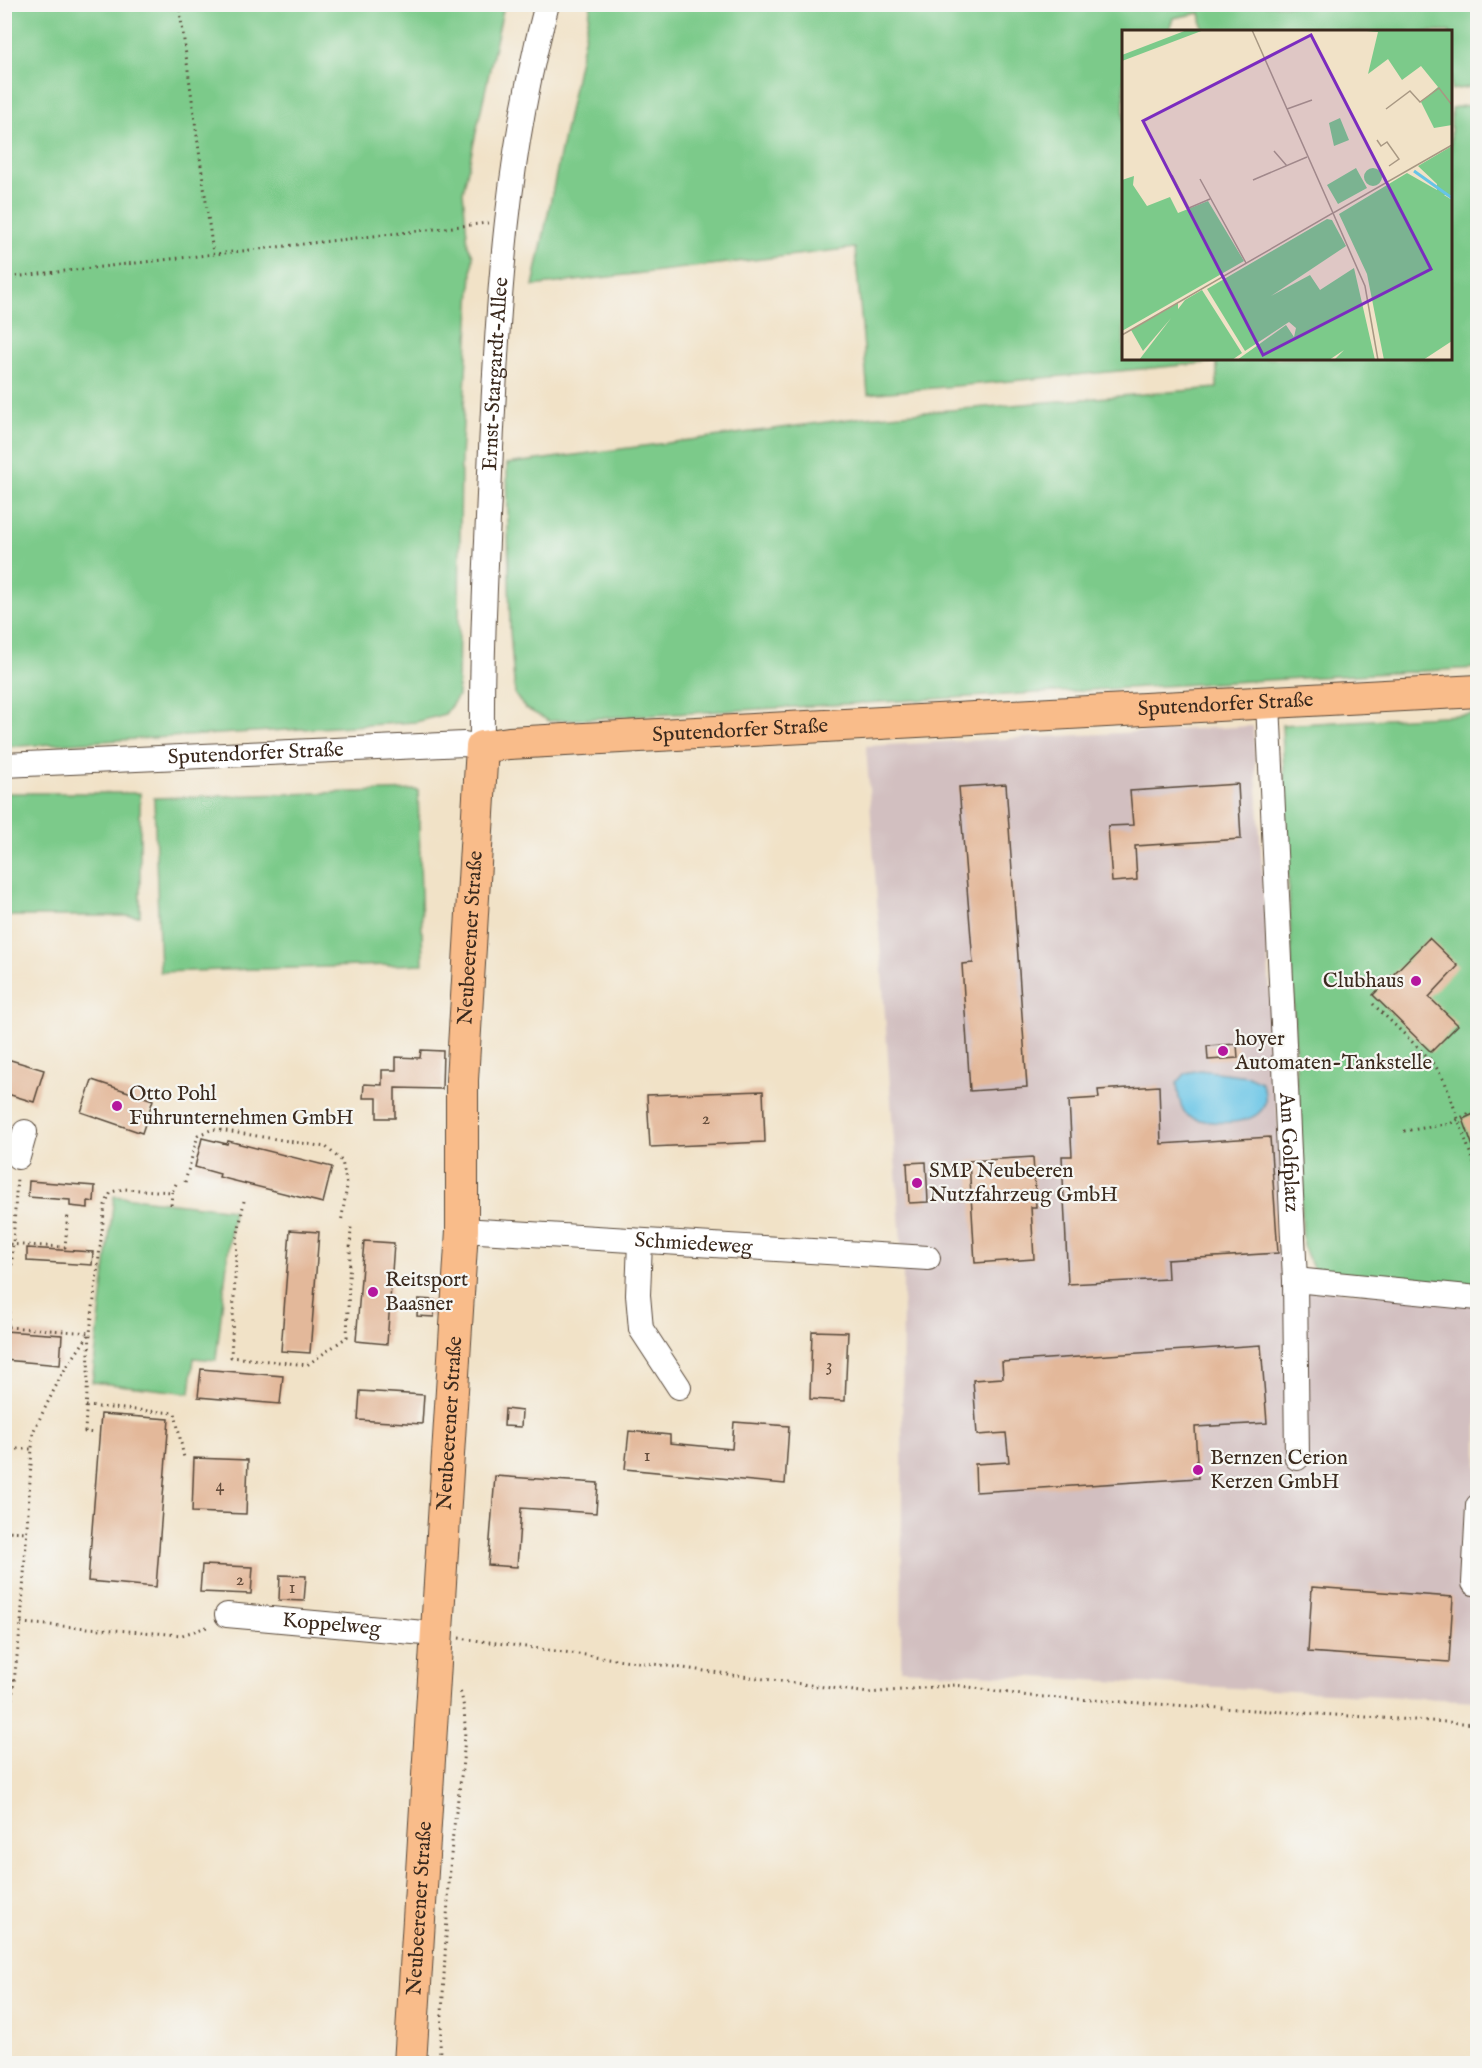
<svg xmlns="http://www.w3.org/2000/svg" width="1482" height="2068" font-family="'IM FELL English',serif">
<rect width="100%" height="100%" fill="#f6f6f2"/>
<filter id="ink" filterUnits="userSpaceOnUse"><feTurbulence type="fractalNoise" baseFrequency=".0167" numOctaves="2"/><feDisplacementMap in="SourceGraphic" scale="12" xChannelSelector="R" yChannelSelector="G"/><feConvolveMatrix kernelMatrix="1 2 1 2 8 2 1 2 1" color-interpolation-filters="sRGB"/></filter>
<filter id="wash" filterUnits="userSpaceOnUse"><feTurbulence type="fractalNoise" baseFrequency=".008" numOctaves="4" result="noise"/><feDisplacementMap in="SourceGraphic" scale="24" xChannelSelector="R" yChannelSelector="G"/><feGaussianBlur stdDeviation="1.35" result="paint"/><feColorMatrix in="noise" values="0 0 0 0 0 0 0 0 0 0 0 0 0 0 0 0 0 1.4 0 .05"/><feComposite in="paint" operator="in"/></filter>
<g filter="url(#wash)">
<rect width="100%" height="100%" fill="#f1e2c7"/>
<!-- industrial -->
<path fill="#d2bfc0" d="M1253 726 1289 1289 1477 1298V1701L901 1670 903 1271 866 746Z"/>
<!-- green -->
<path fill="#7cca8a" stroke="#5c7a54" stroke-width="1.5" d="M5 4 504 5 463 192 468 245 473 255 461 458 458 696 445 714 416 722 5 747Z
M591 5H1477V86L1451 90 1450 32 1203 31 1200 13 1173 18 1169 31 1124 32V358H1450L1451 108 1477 104V668L549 721 525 708 515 695 510 631 507 464 865 417 1217 388V362L868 394 855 248 533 286Z
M1477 714V1287L1315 1272 1303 1246 1282 725Z
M418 790 423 964 160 972 154 798Z
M5 793H140V916H5Z
M114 1196 233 1210 216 1360 194 1358 190 1393 92 1382Z"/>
<!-- water -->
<path fill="#67c4e6" stroke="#517782" stroke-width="1.5" d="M1200 1070 1248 1076 1261 1082C1286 1134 1195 1125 1186 1114 1179 1105 1178 1093 1177 1083L1186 1073Z"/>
<g id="blocks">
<!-- building -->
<path fill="#e3b89a" d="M1006 784 1027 1087 970 1091 962 964 973 963 959 787Z
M1238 784 1241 839 1135 846 1137 880 1112 882 1108 826 1133 825 1130 791Z
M1429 938 1458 966 1429 997 1458 1025 1431 1052 1373 995Z
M1237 1044 1238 1058 1208 1060 1207 1046Z
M421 1050 443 1051 442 1089 395 1088V1118H377V1098H363L364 1084 382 1085V1070H396V1057L420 1058Z
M4 1058 44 1070 34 1102 4 1093Z
M92 1080 153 1100 142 1133 81 1112Z
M1159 1086 1161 1144 1270 1137 1278 1253 1167 1260 1168 1279 1068 1284 1062 1156H1072L1069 1100 1099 1098 1098 1090Z
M763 1091 765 1142 650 1147 647 1095Z
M1478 1112V1155H1476L1463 1119Z
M202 1138 227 1144 228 1141 332 1167 323 1203 219 1177 220 1174 195 1167Z
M1033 1157 1036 1207H1031L1034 1259 975 1263 969 1161Z
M926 1162 928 1202 909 1203 907 1163Z
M29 1181 95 1186 94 1202 88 1201V1208L70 1206V1200L28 1197Z
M290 1230 319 1232 310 1353 281 1351Z
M364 1241 394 1243 387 1344 356 1341Z
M27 1248 93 1252 92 1265 27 1261Z
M418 1299 435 1300 434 1317 417 1316Z
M4 1331 62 1335 60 1365 4 1360Z
M812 1331 848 1332 845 1401 810 1399Z
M1261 1345 1267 1423 1195 1427 1198 1478 976 1492 975 1464 1009 1462 1006 1433 977 1435 973 1380 1003 1378 1002 1362Z
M201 1369 283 1376 280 1404 198 1397Z
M360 1391 424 1395 422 1424 358 1420Z
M505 1409 522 1411 521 1427 504 1426Z
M101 1414 169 1419 156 1587 88 1581Z
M734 1422 789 1426 785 1484 625 1469 629 1431 670 1435V1443L732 1449Z
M194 1458 248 1460 246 1514 192 1512Z
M495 1476 598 1483 596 1513 521 1508 517 1567 488 1565Z
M202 1565 253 1567 251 1594 200 1592Z
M280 1575 306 1576 304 1601 279 1600Z
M1312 1587 1453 1597 1449 1662 1308 1652Z"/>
</g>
</g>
<g filter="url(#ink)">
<use href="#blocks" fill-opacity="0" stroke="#564637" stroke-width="1.5"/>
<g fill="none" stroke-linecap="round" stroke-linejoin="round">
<!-- minor casing -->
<g stroke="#564637" stroke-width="26">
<g id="minor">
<path id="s1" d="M1268 703 1295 1280 1297 1458"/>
<path id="s2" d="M4 765 464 744 482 747C481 648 487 548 491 448 499 293 506 156 547 4"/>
<path d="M18 1157 25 1132"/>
<path id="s3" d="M462 1230 928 1258"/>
<path d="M640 1241 638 1295 641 1329 679 1387"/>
<path d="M1295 1280 1478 1298"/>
<path d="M1474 1583 1478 1506"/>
<path id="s4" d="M227 1615 435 1634"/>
</g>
</g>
<!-- major casing -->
<g stroke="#564637" stroke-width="34">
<g id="major">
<path id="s5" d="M410 2064 462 1230V1080L482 747 509 743 1478 691"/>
</g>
</g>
<!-- path -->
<path stroke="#564637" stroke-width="3" stroke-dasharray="1.5 4.5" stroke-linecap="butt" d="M179 4 213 253
M4 278 488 223
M1373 1004 1433 1062 1445 1082 1478 1175
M1404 1131 1450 1124 1478 1108
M185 1182 198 1135 213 1129 326 1147 342 1161 347 1186 341 1223
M244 1201 237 1239 231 1357 307 1365 347 1337 351 1225
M171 1205 172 1192
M4 1244 65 1247 68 1214
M4 1327H8L17 1177
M8 1327 90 1333 85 1432 95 1433
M86 1406 175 1413 184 1458
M5 1449H32
M4 1531 27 1532
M21 1623 182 1635 210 1626
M459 1638 869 1693 955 1685 1029 1696 1478 1724
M4 1764 21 1623 33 1432 62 1374 90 1333 105 1205 111 1192 124 1189 172 1192 178 1180
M439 2064C444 1990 446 1916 452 1843 456 1800 474 1726 459 1688"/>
<!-- minor -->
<use href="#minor" stroke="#fff" stroke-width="24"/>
<!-- major -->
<use href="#major" stroke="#f9bc8a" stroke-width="32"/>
</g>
</g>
<!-- markers -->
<g fill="#b5179e" stroke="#f6f6f2" stroke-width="2">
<circle cx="1416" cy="981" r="6"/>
<circle cx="1223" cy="1051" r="6"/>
<circle cx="117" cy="1106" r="6"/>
<circle cx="917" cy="1183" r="6"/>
<circle cx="373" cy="1292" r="6"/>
<circle cx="1198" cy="1470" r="6"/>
</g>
<g text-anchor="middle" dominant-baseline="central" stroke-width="4.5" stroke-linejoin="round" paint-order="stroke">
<!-- number labels -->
<g font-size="18" fill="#654e3d">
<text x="706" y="1119">2</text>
<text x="829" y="1366">3</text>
<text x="647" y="1456">1</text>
<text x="220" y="1486">4</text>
<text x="240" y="1580">2</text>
<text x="292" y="1588">1</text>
</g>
<!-- street labels -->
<g font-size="21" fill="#3b2a1e" stroke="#f6f6f2">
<text stroke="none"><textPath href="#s2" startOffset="852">Ernst-Stargardt-Allee</textPath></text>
<text stroke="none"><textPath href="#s5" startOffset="2064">Sputendorfer Straße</textPath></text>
<text stroke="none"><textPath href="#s5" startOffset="1578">Sputendorfer Straße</textPath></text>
<text stroke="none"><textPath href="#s2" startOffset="252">Sputendorfer Straße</textPath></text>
<text stroke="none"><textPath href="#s5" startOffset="1128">Neubeerener Straße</textPath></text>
<text stroke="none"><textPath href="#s1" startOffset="450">Am Golfplatz</textPath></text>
<text stroke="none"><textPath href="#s3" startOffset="232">Schmiedeweg</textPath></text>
<text stroke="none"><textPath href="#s5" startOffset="642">Neubeerener Straße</textPath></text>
<text stroke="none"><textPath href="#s4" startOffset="105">Koppelweg</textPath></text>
<text stroke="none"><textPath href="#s5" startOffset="156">Neubeerener Straße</textPath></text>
</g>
<!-- poi labels -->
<g font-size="21" fill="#3b2a1e" stroke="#f6f6f2" text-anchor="start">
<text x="1404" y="981" text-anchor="end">Clubhaus</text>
<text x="1235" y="1039">hoyer<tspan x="1235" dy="24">Automaten-Tankstelle</tspan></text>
<text x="129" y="1094">Otto Pohl<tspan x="129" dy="24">Fuhrunternehmen GmbH</tspan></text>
<text x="929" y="1171">SMP Neubeeren<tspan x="929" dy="24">Nutzfahrzeug GmbH</tspan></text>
<text x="385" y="1280">Reitsport<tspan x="385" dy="24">Baasner</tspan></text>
<text x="1210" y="1458">Bernzen Cerion<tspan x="1210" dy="24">Kerzen GmbH</tspan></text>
</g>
</g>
<!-- overview -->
<g transform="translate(1122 30)">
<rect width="330" height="330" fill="#f1e2c7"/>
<path d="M65 0H82L0 31V25ZM233 0H330V95L312 98 299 72 316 57 299 36 280 50 266 29 246 44 256 2ZM218 88 227 110 212 116 207 93ZM330 116V165H322L330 170V311L301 330H262L245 244 217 184 285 143 315 160V154L296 136ZM242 147a9 9 0 1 1 18 0a9 9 0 1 1-18 0ZM234 138 245 158 216 174 205 155ZM12 146 11 155 25 176 48 167 56 183 86 171 122 231 0 301V150ZM205 189 210 190 224 216 149 266 188 245 198 260 232 238 253 330H212L222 320 207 330H115L164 295 172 307 174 298 167 292 123 321 85 259ZM80 260 120 323 110 330H17L63 270ZM56 273V280L21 321 9 300Z" fill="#7cca8a"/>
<path fill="none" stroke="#67c4e6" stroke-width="3" d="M292 141 330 168"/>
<path fill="none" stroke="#a89883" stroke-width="1.5" d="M165 79 190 70M264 79 288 61 298 72 317 58 330 75M255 110 259 116 265 112 277 129 267 136M152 121 165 136M50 145 67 178 88 169M78 149 124 233M131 150 185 127M0 305 211 183 130 0M256 330 243 256 211 183 330 115"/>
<path fill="#7b2cbf" fill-opacity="0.15" stroke="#7b2cbf" stroke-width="3" d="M189 5 309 239 141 325 21 91Z"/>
<rect width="330" height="330" fill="none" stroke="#3b2a1e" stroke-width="3"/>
</g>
<!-- margin -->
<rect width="1482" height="2068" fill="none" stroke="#f6f6f2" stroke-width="24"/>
</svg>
